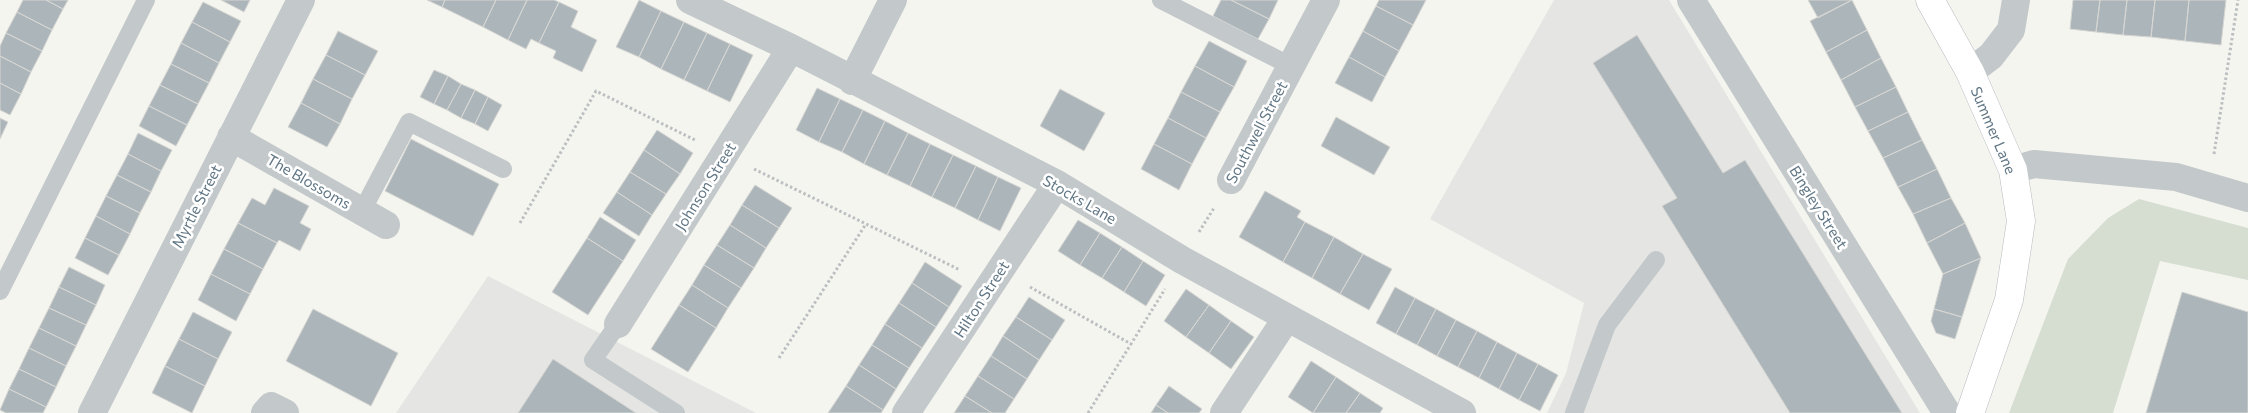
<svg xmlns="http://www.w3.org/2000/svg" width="2248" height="413" font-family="Commissioner,sans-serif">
<rect width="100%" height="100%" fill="#f5f5f0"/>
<!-- built -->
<path fill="#e5e6e4" d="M1554 0H1669L1920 413H1547L1566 373 1584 303 1430 219Z
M488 276 756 413H396Z"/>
<!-- green -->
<path fill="#d6ddd1" d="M2139 199 2248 228V280L2160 261 2113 413H2009L2068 259 2108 218Z"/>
<!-- building -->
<path fill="#acb5b9" stroke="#d6d6d3" d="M23 0H46L63 9 52 30 17 12Z
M46 0H68L63 9Z
M221 0H250L244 12Z
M427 0H445L442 7Z
M445 0H496L483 27 442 7Z
M496 0H527L508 40 483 27Z
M527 0H554L559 2 539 43 531 39 526 49 508 40Z
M639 0 661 11 639 57 616 47Z
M1221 0H1231L1269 19 1258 39 1213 16Z
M1231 0H1278L1269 19Z
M1379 0H1426L1413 25 1376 6Z
M1808 0H1852L1818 18Z
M1852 0 1867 30 1826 52 1810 21Z
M2073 0H2100L2096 32 2070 29Z
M2100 0H2127L2123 35 2096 32Z
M2127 0H2155L2151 37 2123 35Z
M2155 0H2189L2185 41 2151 37Z
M2189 0H2226L2221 45 2185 41Z
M203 2 241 21 230 42 192 22Z
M559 2 578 11 571 27 597 40 582 72 553 58 556 51 539 43Z
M1376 6 1413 25 1399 51 1363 31Z
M661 11 684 22 661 69 639 57Z
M17 12 52 30 42 51 6 33Z
M192 22 230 42 219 63 181 43Z
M684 22 707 33 684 80 661 69Z
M1867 30 1881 58 1841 80 1826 52Z
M338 31 378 51 365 75 326 55Z
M1363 31 1399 51 1385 77 1349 57Z
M6 33 42 51 31 72 0 56V46Z
M707 33 730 44 707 91 684 80Z
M1637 35 1723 173 1745 160 1902 413H1790L1662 206 1677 198 1593 63Z
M1209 41 1247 61 1234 87 1195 66Z
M181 43 219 63 209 83 171 64Z
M730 44 753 55 730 102 707 91Z
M326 55 365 75 352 99 313 79Z
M0 56 31 72 21 94 0 83Z
M1349 57 1385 77 1372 102 1335 83Z
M1881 58 1896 87 1855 107 1841 80Z
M171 64 209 83 198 104 160 85Z
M1195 66 1234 87 1220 112 1181 92Z
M434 70 448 76 434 104 420 97Z
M448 76 461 84 447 110 434 104Z
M313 79 352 99 340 124 301 103Z
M0 83 21 94 10 115 0 110Z
M461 84 475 90 461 118 447 110Z
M160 85 198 104 187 125 149 106Z
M1896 87 1908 112 1868 131 1855 107Z
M817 88 840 99 819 142 796 130Z
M1060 89 1105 113 1084 151 1040 126Z
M475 90 488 97 475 124 461 118Z
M1181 92 1220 112 1206 138 1168 118Z
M488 97 502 105 488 131 475 124Z
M840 99 863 110 842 152 819 142Z
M301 103 340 124 327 147 288 127Z
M149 106 187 125 176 146 139 126Z
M863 110 885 121 864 164 842 152Z
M1908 112 1922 140 1883 158 1868 131Z
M1336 117 1390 147 1374 175 1321 146Z
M0 118 8 122 0 139Z
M1168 118 1206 138 1192 164 1154 144Z
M885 121 908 133 887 175 864 164Z
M657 130 693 153 680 174 644 150Z
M138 133 172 150 161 171 128 154Z
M908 133 930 144 910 186 887 175Z
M411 139 499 184 473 236 385 191Z
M1922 140 1937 169 1898 187 1883 158Z
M930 144 953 155 932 197 910 186Z
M1154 144 1192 164 1179 190 1141 169Z
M644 150 680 174 666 194 630 172Z
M128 154 161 171 151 192 117 175Z
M953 155 976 166 955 208 932 197Z
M976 166 998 177 978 220 955 208Z
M1937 169 1951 198 1913 214 1898 187Z
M630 172 666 194 652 215 617 192Z
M117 175 151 192 140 213 106 196Z
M998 177 1021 188 1000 231 978 220Z
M755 185 792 208 779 228 742 205Z
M274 188 309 206 300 223 311 229 300 251 279 240 277 243 238 223 252 198 265 205Z
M1265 191 1301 211 1297 217 1305 222 1283 262 1239 237Z
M617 192 652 215 639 236 603 213Z
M106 196 140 213 130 234 96 216Z
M1951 198 1965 223 1927 243 1913 214Z
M742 205 779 228 766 248 730 225Z
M96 216 130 234 119 255 85 238Z
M600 217 636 240 623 261 587 238Z
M1078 220 1100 233 1080 265 1058 251Z
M1305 222 1334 237 1312 278 1283 262Z
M238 223 277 243 263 269 224 249Z
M1965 223 1981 258 1943 274 1927 243Z
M730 225 766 248 754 268 717 245Z
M1100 233 1122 247 1102 278 1080 265Z
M1334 237 1363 254 1340 294 1312 278Z
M85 238 119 255 108 275 75 258Z
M587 238 623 261 588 315 552 292Z
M717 245 754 268 741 288 704 265Z
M1122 247 1143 261 1124 292 1102 278Z
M224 249 263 269 250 294 211 274Z
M1363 254 1392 269 1369 310 1340 294Z
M1981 258 1962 317 1934 309 1943 274Z
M1143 261 1165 275 1146 306 1124 292Z
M925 262 962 286 949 307 912 283Z
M704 265 741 288 728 308 692 285Z
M69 267 105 285 96 305 59 287Z
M211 274 250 294 236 321 198 300Z
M912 283 949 307 936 327 899 303Z
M692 285 728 308 716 328 679 305Z
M59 287 96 305 86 325 49 308Z
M1395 287 1415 298 1396 334 1376 323Z
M1186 289 1209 305 1186 337 1164 321Z
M2182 292 2248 312V413H2146Z
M1029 297 1065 320 1052 340 1016 317Z
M1415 298 1436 309 1417 345 1396 334Z
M899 303 936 327 922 348 885 324Z
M679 305 716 328 688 372 651 349Z
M1209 305 1231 321 1209 353 1186 337Z
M49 308 86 325 76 346 39 328Z
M313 309 398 353 371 406 286 361Z
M1436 309 1456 320 1437 356 1417 345Z
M1934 309 1962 317 1955 339 1936 333 1931 321Z
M193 312 232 332 218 359 179 339Z
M1016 317 1052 340 1039 360 1003 336Z
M1456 320 1477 331 1458 367 1437 356Z
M1231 321 1254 337 1231 369 1209 353Z
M885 324 922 348 909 368 872 345Z
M39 328 76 346 66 366 29 348Z
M1477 331 1497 342 1479 378 1458 367Z
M1003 336 1039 360 1027 379 991 356Z
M179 339 218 359 205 386 165 366Z
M1497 342 1517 353 1499 389 1479 378Z
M872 345 909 368 896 389 859 365Z
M29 348 66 366 56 387 19 369Z
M1517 353 1538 364 1519 400 1499 389Z
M991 356 1027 379 1014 399 978 376Z
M553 359 636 413H518Z
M1311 361 1336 377 1313 413 1288 397Z
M1538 364 1558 375 1540 411 1519 400Z
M859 365 896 389 883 410 846 386Z
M165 366 205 386 192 413 152 393Z
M19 369 56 387 46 407 9 389Z
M978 376 1014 399 1005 413H992L965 396Z
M1336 377 1360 393 1346 413H1313Z
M846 386 883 410 881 413H828Z
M1169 386 1202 409 1199 413H1168L1156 405Z
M9 389 46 407 43 413H6L0 410Z
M1360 393 1383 408 1380 413H1346Z
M965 396 992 413H954Z
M1156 405 1168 413H1151Z"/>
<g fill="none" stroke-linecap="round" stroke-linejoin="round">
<!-- secondary casing -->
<g stroke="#b5bbbf" stroke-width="29">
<path id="secondary" d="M1930 0 1970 72 2013 170 2021 221 2009 300 1970 413"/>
</g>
<!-- path -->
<path stroke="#bcbfc1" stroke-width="3" stroke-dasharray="2.5 2.5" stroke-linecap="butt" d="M2214 154 2238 0
M754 169 960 270
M520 223 596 91 695 140
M1199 232 1214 208
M1030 287 1131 344 1165 289
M779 358 866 224
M1088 413 1131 344"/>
<!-- lane -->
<path stroke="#c3c8ca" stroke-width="18" d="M1161 0 1291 66
M362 211 409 122 503 169
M0 291 146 0
M618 324 593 360 676 413
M1574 413 1607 325 1656 260"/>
<!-- street -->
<path stroke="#c3c8ca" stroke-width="28" d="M690 0 791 48 1057 184 1182 260 1462 413
M1691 0 1947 413
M1970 72 1991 56 2011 30 2016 0
M852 81 893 0
M231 137 386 225
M2013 170 2034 164 2176 177 2248 198
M1231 180 1326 0
M618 324 791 48
M92 413 301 0
M265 413 271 406 285 413
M906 413 1057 184
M1224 413 1286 319"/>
<!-- secondary -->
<use href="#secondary" stroke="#fff" stroke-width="28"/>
</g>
<g text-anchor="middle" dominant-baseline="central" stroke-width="5" stroke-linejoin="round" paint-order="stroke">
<!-- street labels -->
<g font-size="15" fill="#607684" stroke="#fff">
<text transform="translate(1994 130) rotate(67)">Summer Lane</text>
<text transform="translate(1256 132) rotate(-62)">Southwell Street</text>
<text transform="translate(309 181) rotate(30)">The Blossoms</text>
<text transform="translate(705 186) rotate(-58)">Johnson Street</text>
<text transform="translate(1080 199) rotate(30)">Stocks Lane</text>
<text transform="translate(196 206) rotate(-63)">Myrtle Street</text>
<text transform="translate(1819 207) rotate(58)">Bingley Street</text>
<text transform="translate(981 299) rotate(-57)">Hilton Street</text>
</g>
</g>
</svg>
